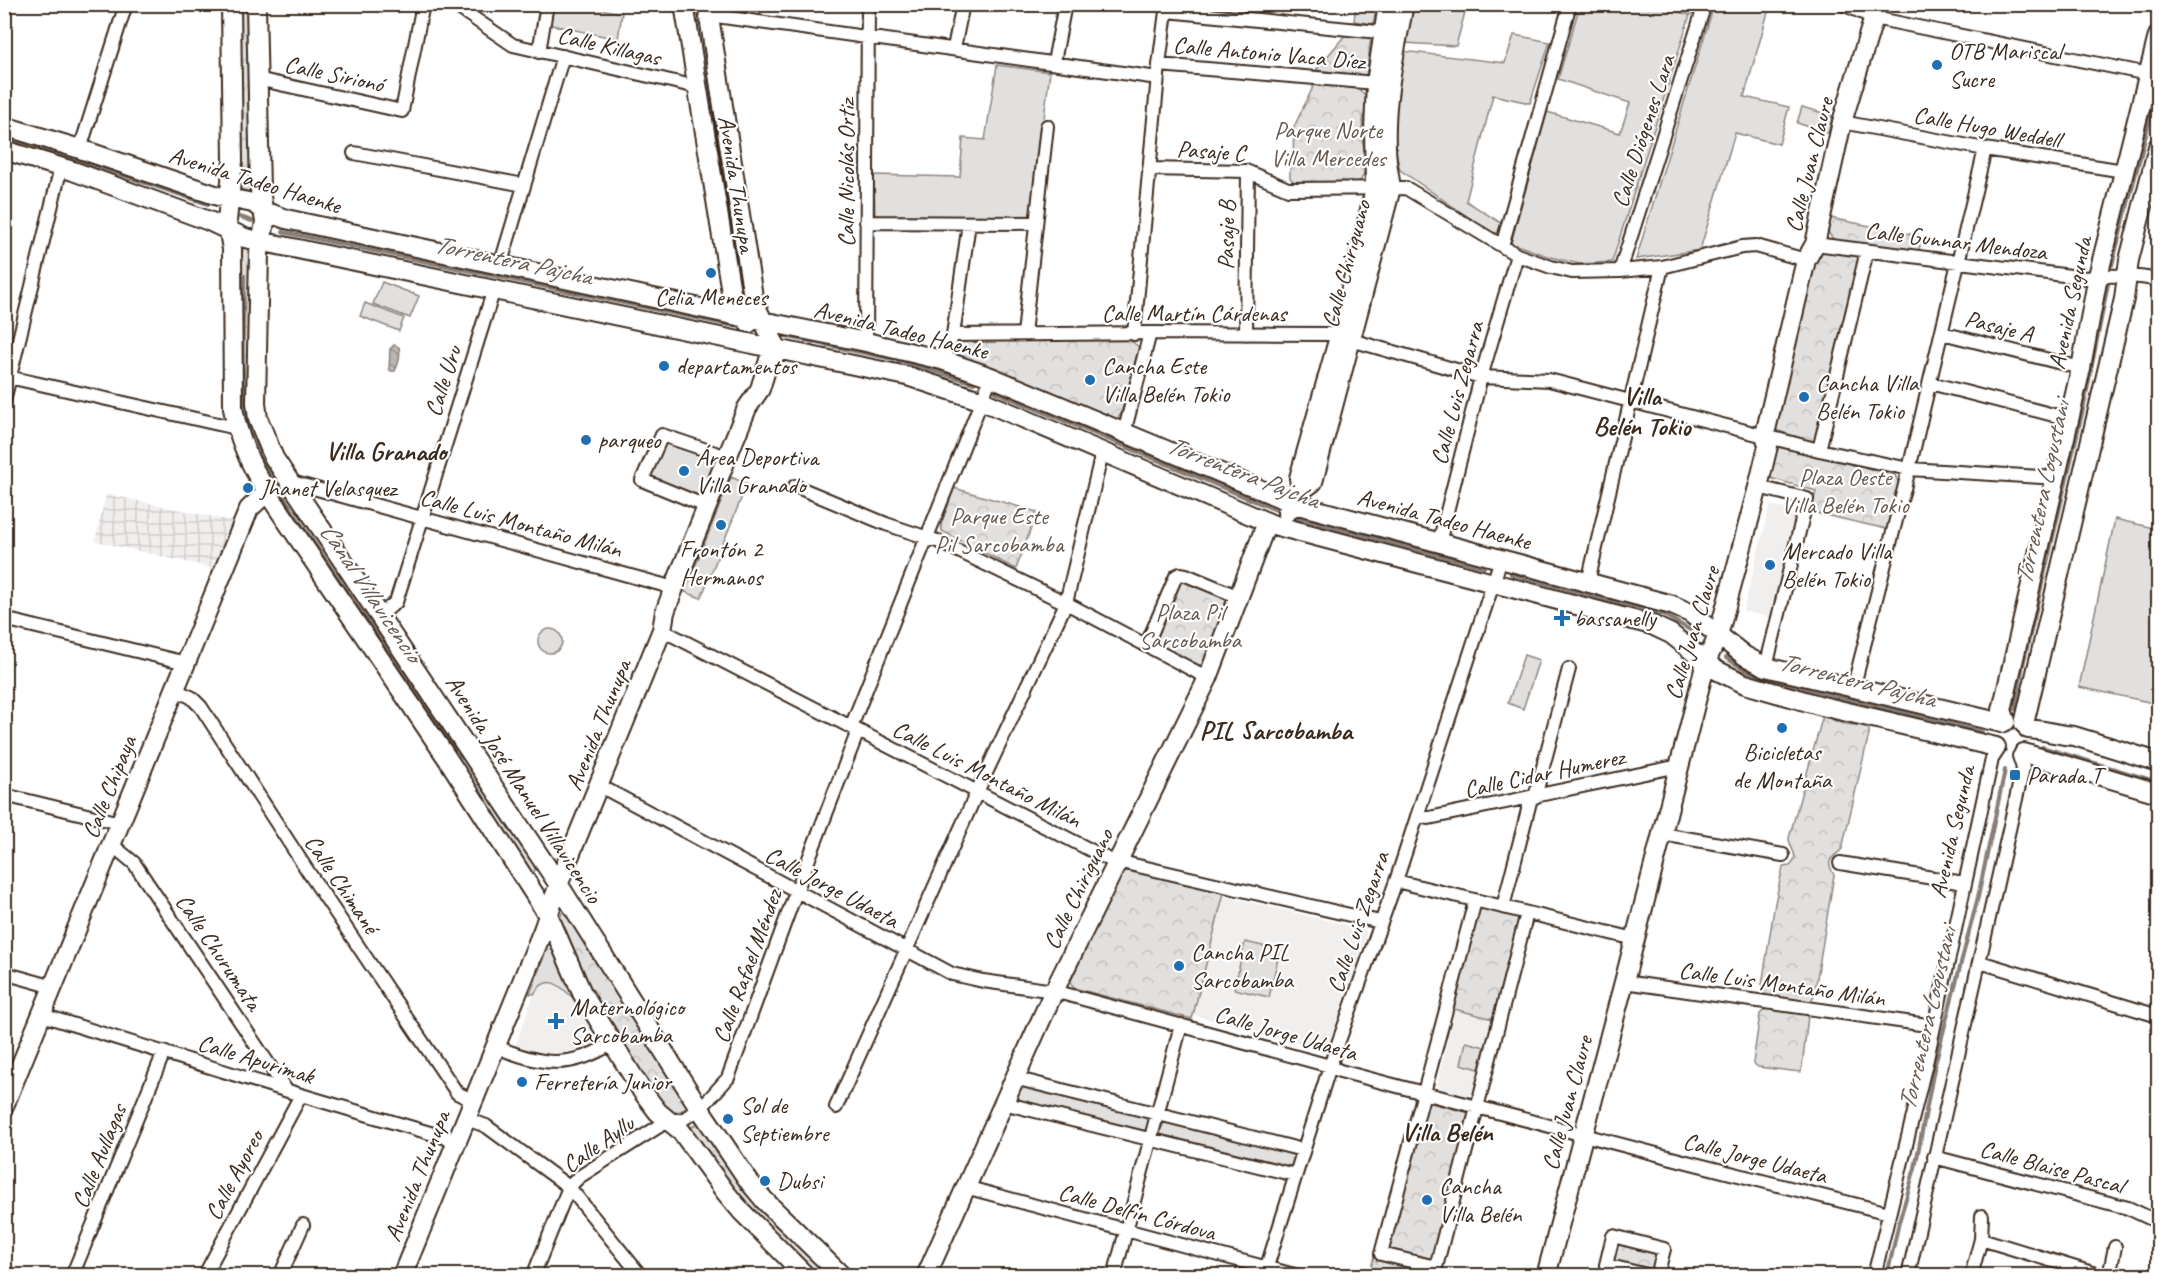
<svg xmlns="http://www.w3.org/2000/svg" width="2163" height="1280" font-family="Caveat,sans-serif">
<defs>
<pattern id="industrial-grid" width="8" height="8" patternUnits="userSpaceOnUse" patternTransform="scale(1.5)"><rect width="8" height="8" fill="#f1efee"/><path d="M0 4h8M4 0v8" fill="none" stroke="#d0cdcc"/></pattern>
<pattern id="forest-crowns" width="20" height="18" patternUnits="userSpaceOnUse" patternTransform="scale(1.5)"><rect width="20" height="18" fill="#e2e0de"/><path d="M2 6a3 3 0 1 1 6 0M12 15a3 3 0 1 1 6 0" fill="none" stroke="#c3c0be"/></pattern>
<pattern id="water-waves" width="16" height="10" patternUnits="userSpaceOnUse" patternTransform="scale(1.5)"><rect width="16" height="10" fill="#bcb6b3"/><path d="M0 5q4-4 8 0t8 0" fill="none" stroke="#9a9491"/></pattern>
</defs>
<rect width="100%" height="100%" fill="#fff"/>
<filter id="ink" filterUnits="userSpaceOnUse"><feTurbulence type="fractalNoise" baseFrequency=".0167" numOctaves="2"/><feDisplacementMap in="SourceGraphic" scale="12" xChannelSelector="R" yChannelSelector="G"/><feConvolveMatrix kernelMatrix="1 2 1 2 8 2 1 2 1" color-interpolation-filters="sRGB"/></filter>
<g filter="url(#ink)">
<!-- built -->
<path fill="#f1efee" d="M1770 505 1798 512 1772 618 1743 611Z
M1223 896 1364 929 1367 933 1329 1043 1325 1047 1320 1048 1193 1015Z
M546 982 557 983 574 999 602 1043 573 1053 560 1055 534 1051 515 1046 534 994 538 988Z
M1455 1009 1494 1019 1475 1096 1471 1097 1440 1089 1437 1085Z"/>
<!-- industrial -->
<path fill="url(#industrial-grid)" d="M106 494 232 521 212 568 95 541Z"/>
<!-- grass -->
<path fill="#e2e0de" stroke="#8e857e" stroke-width="1.5" d="M550 5H579L622 13 618 39 547 24Z
M692 5H700L744 297 739 298Z
M1356 5H1377L1373 24 1354 21Z
M1411 5H1446L1445 9 1465 12 1456 46 1404 43Z
M1580 5H1654L1690 15 1612 262 1580 264 1550 257 1511 243 1547 112 1620 133 1630 103 1558 79Z
M1714 5H1770L1744 97 1789 107 1779 144 1735 133 1700 250 1636 259Z
M1514 35 1550 42 1530 103 1493 95 1466 201 1501 223 1498 233 1490 232 1400 170C1389 131 1398 91 1402 51L1505 63Z
M997 65 1050 72 1031 218 875 217 874 175 960 177 963 138 985 140Z
M1802 107 1833 116 1828 133 1797 123Z
M382 282 419 296 410 318 373 304Z
M365 303 404 318 399 331 360 316Z
M665 440 718 461 702 502 649 481Z
M731 477 747 484 701 598 685 592Z
M2115 519 2158 529V704L2079 687Z
M538 641a12 12 0 1 1 24 0a12 12 0 1 1-24 0Z
M1524 655 1539 660 1523 709 1508 703Z
M1245 942 1280 950 1269 997 1234 989Z
M551 949 557 952 580 998 574 999C561 986 547 972 534 994H530L546 951Z
M1466 1042 1485 1047 1479 1069 1461 1064Z
M1022 1086 1146 1117 1150 1123 1148 1130 1143 1133 1021 1102 1017 1094Z
M1164 1123H1171L1291 1154 1296 1157 1293 1170 1162 1137 1160 1131Z"/>
<!-- forest -->
<path fill="url(#forest-crowns)" stroke="#8e857e" stroke-width="1.5" d="M237 5H247L250 181 252 192 239 189Z
M1654 5H1697L1694 14 1690 15Z
M1346 34 1371 37 1366 76 1316 70Z
M1314 85C1332 86 1358 81 1367 98 1366 109 1362 121 1362 131 1362 149 1372 173 1356 185L1296 184 1290 178V163L1293 158 1294 127Z
M1830 218 1921 236 1919 252 1835 241 1827 231Z
M239 247 252 248 249 400 533 861 535 869 533 876 261 468 241 420Z
M1825 251 1857 255 1859 263 1816 441 1813 442 1772 429 1816 255Z
M959 340H1125L1131 341 1139 347 1121 414 1117 419 956 354 955 347Z
M1779 447 1895 475 1899 484 1887 529 1811 512 1816 491 1770 478 1768 475 1775 450Z
M954 488 1037 512 1016 569 942 531 941 525Z
M1181 578 1228 598 1204 664 1199 665 1156 644 1154 640Z
M1823 715C1842 725 1845 725 1865 725L1869 729V734L1842 849C1833 859 1824 857 1834 875L1814 996 1811 1001 1807 1003 1764 996 1761 991 1775 903 1783 867 1790 866C1801 855 1789 849 1789 838Z
M1126 871H1132L1224 893 1192 1019 1074 988 1070 983 1118 878Z
M1483 908 1517 917 1519 920 1497 1020 1450 1008 1477 911Z
M564 909 690 1105 685 1109 674 1113 656 1101 591 994 558 922Z
M1767 1008 1804 1013 1808 1016 1802 1067 1800 1072 1758 1067 1753 1063 1760 1014Z
M1427 1102 1470 1113 1434 1259 1430 1261 1389 1250 1388 1248Z
M701 1121 835 1275H815L742 1205 690 1128Z
M1618 1242 1658 1250 1654 1270 1615 1262 1613 1260 1614 1246Z
M1374 1256 1426 1270 1429 1272 1430 1276H1369Z"/>
<!-- water -->
<path fill="url(#water-waves)" stroke="#887e77" stroke-width="1.5" d="M394 345 399 347C401 355 399 363 395 371H391L389 369 390 349Z"/>
<g fill="none" stroke-linecap="round" stroke-linejoin="round">
<!-- stream -->
<path stroke="#887e77" stroke-width="4" d="M4 137 69 157 208 204
M240 217 252 221
M283 232 734 326
M2112 265 2158 89
M244 276C244 330 237 390 254 441 263 466 279 488 292 510L454 749
M784 336 902 361 974 383
M996 392 1283 513
M1290 516 1484 567
M1511 574 1664 615 1692 631
M1726 658 1746 670 1763 678 1982 732
M2015 709 2023 665 2084 405 2108 284
M2042 747 2158 782
M1887 1276 1899 1222 1915 1168 1935 1064 1978 897 2005 770"/>
<!-- street casing -->
<g stroke="#3b2a1e" stroke-width="16">
<path id="street" d="M453 4 513 45 697 87
M1843 4 1874 18 2148 74
M1167 11 1389 33
M709 15 1158 78
M954 48 963 4
M539 52 547 4
M1054 62 1065 4
M1159 65 1376 83
M257 79 402 111 423 4
M1842 122 1985 149 2124 171
M80 149 126 4
M354 153 524 185
M1149 169 1246 171 1288 189 1406 188 1517 255 1551 267 1572 272 1620 271 1662 267 1742 247 1756 246 1806 260
M866 222 1036 223
M1815 244 2087 278C2104 274 2142 276 2158 280
M1502 246 1570 4
M500 266 563 56
M1620 271 1705 4
M1942 333 2081 368
M1024 334 1047 126
M1134 334 1159 65 1167 4
M1246 334 1248 172
M953 335 969 223
M866 342 868 4
M942 360 953 335 1150 333 1330 334 1481 377 1549 380 1819 450 1909 469 2057 478
M4 376 236 428
M1930 383 2069 419
M4 401 61 167
M1124 433 1150 333
M1819 450 1867 251
M288 481 674 588
M795 486 886 524 940 542 1066 603 1208 678
M1758 487 1807 499 1766 667
M708 507 642 480 662 435 727 457
M1439 543 1481 377 1517 255
M1588 582 1662 267
M379 616 396 602 494 289
M4 619 186 663
M662 630 1108 859 1380 922
M1146 646 1176 576 1180 574 1186 575 1239 597
M1853 689 1909 469 1985 149
M175 690 191 697 201 707 309 873 457 1093 474 1101
M851 727 991 377
M600 786 952 974 983 981 1054 991 1330 1066 1340 1071 1687 1162 1889 1213
M4 795 120 823
M1535 797 1569 669
M1417 816 1429 818 1679 766
M1662 834 1783 855
M111 844 134 863 286 1090
M1840 863 1964 883
M1396 881 1635 939
M1503 907 1531 798
M1980 962 2158 1016
M4 973 54 987
M1624 982 1934 1026
M42 1015 301 1095 457 1141
M497 1047C540 1065 571 1070 612 1043
M1014 1078 1303 1150
M1003 1103 1295 1175
M836 1107 977 792 1066 603 1102 453
M467 1119 486 1126 569 1187 641 1276
M1934 1157 2128 1208 2158 1222
M965 1187 1298 1276
M1981 1239 2102 1276
M1436 1267 1381 1254 1475 901
M1434 1275 1527 913
M72 1276 164 1052
M204 1276 301 1095
M280 1276 303 1225
M533 1276 569 1187 579 1177 669 1120H682L700 1109 728 1078 796 892 858 731
M1114 1276 1181 1025
M1264 1276 1330 1066 1396 881 1501 559
M1651 1276 1606 1265 1613 1236 1664 1249 1657 1276
M1874 1276 1927 1059 1992 759 1998 750
M1908 1276 2023 768 2019 756
M1971 1276 1981 1239 1982 1216
M2109 1276 2115 1247"/>
</g>
<!-- secondary casing -->
<g stroke="#3b2a1e" stroke-width="22">
<path id="secondary" d="M231 4 233 161 227 221 232 249 233 408C238 439 250 465 267 492L447 758 549 917 582 993 642 1091 658 1112 681 1131 726 1193 742 1212 806 1276
M256 4 260 190 265 222 259 253 256 403 258 419 274 458 559 885 700 1109 750 1183 765 1201 842 1276
M684 4 732 298 749 323
M4 126 80 149 218 196 253 203 264 211 286 219 747 318 866 342 942 360 991 377 1295 504 1672 605 1690 613 1745 656 1766 667 2002 723
M4 150 73 171 209 221 245 238 863 367 907 376 980 400 1274 525 1652 625 1671 634 1716 670 1745 684 1822 706 1996 747
M1302 490 1313 482 1391 188C1389 174 1386 160 1386 146 1384 99 1395 51 1404 4
M1287 512C1298 501 1302 493 1299 478L1339 337 1375 189 1374 130 1376 83 1388 4
M2006 721 2002 710 2081 368 2098 276 2158 36
M2024 724 2124 299 2129 260 2158 147
M2028 729C2044 730 2059 735 2074 736L2158 762
M2024 753 2158 793
M4 1106 249 509 267 492
M402 1276 543 930 563 872 662 630 665 612 674 588 747 408 760 389 769 360 778 350 754 303 707 4
M926 1276 1054 991 1208 678 1267 522
M1546 1276 1624 982 1706 662 1718 636 1758 487 1768 446 1765 434 1806 260 1815 244 1842 122 1878 4"/>
</g>
<!-- street -->
<use href="#street" stroke="#fff" stroke-width="12"/>
<!-- secondary -->
<use href="#secondary" stroke="#fff" stroke-width="18"/>
</g>
</g>
<!-- markers -->
<g fill="#1f6fb2" stroke="#fff" stroke-width="2">
<circle cx="1937" cy="65" r="6"/>
<circle cx="711" cy="273" r="6"/>
<circle cx="664" cy="366" r="6"/>
<circle cx="1090" cy="380" r="6"/>
<circle cx="1804" cy="397" r="6"/>
<circle cx="586" cy="440" r="6"/>
<circle cx="684" cy="471" r="6"/>
<circle cx="248" cy="488" r="6"/>
<circle cx="721" cy="525" r="6"/>
<circle cx="1770" cy="565" r="6"/>
<path d="M1559 609h6v6h6v6h-6v6h-6v-6h-6v-6h6z"/>
<circle cx="1782" cy="728" r="6"/>
<rect x="2009" y="769" width="12" height="12" rx="3"/>
<circle cx="1179" cy="966" r="6"/>
<path d="M553 1012h6v6h6v6h-6v6h-6v-6h-6v-6h6z"/>
<circle cx="522" cy="1082" r="6"/>
<circle cx="728" cy="1119" r="6"/>
<circle cx="765" cy="1181" r="6"/>
<circle cx="1427" cy="1200" r="6"/>
</g>
<g text-anchor="middle" dominant-baseline="central" stroke-width="4.5" stroke-linejoin="round" paint-order="stroke">
<!-- street labels -->
<g font-size="24" fill="#3b2a1e" stroke="#fff">
<text transform="translate(609 46) rotate(13)">Calle Killagas</text>
<text transform="translate(1269 53) rotate(5)">Calle Antonio Vaca Díez</text>
<text transform="translate(334 74) rotate(12)">Calle Sirionó</text>
<text transform="translate(1987 127) rotate(10)">Calle Hugo Weddell</text>
<text transform="translate(1643 131) rotate(-72)">Calle Diógenes Lara</text>
<text transform="translate(1211 151) rotate(4)">Pasaje C</text>
<text transform="translate(1809 165) rotate(-76)">Calle Juan Claure</text>
<text transform="translate(846 173) rotate(-90)">Calle Nicolás Ortiz</text>
<text transform="translate(255 180) rotate(17)">Avenida Tadeo Haenke</text>
<text transform="translate(737 184) rotate(81)">Avenida Thunupa</text>
<text transform="translate(1226 235) rotate(-89)">Pasaje B</text>
<text transform="translate(1956 241) rotate(7)">Calle Gunnar Mendoza</text>
<text transform="translate(1346 264) rotate(-75)">Calle Chiriguano</text>
<text transform="translate(2070 303) rotate(-78)">Avenida Segunda</text>
<text x="1194" y="313">Calle Martín Cárdenas</text>
<text transform="translate(1999 326) rotate(14)">Pasaje A</text>
<text transform="translate(901 330) rotate(14)">Avenida Tadeo Haenke</text>
<text transform="translate(443 381) rotate(-72)">Calle Uru</text>
<text transform="translate(1457 393) rotate(-75)">Calle Luis Zegarra</text>
<text transform="translate(1444 519) rotate(15)">Avenida Tadeo Haenke</text>
<text transform="translate(521 523) rotate(15)">Calle Luis Montaño Milán</text>
<text transform="translate(1692 633) rotate(-73)">Calle Juan Claure</text>
<text transform="translate(598 725) rotate(-68)">Avenida Thunupa</text>
<text transform="translate(1544 773) rotate(-12)">Calle Cidar Humerez</text>
<text transform="translate(987 774) rotate(27)">Calle Luis Montaño Milán</text>
<text transform="translate(109 787) rotate(-68)">Calle Chipaya</text>
<text transform="translate(524 789) rotate(57)">Avenida José Manuel Villavicencio</text>
<text transform="translate(1952 832) rotate(-77)">Avenida Segunda</text>
<text transform="translate(342 884) rotate(56)">Calle Chimané</text>
<text transform="translate(832 887) rotate(28)">Calle Jorge Udaeta</text>
<text transform="translate(1078 889) rotate(-64)">Calle Chiriguano</text>
<text transform="translate(1358 922) rotate(-71)">Calle Luis Zegarra</text>
<text transform="translate(219 952) rotate(56)">Calle Churumata</text>
<text transform="translate(747 966) rotate(-70)">Calle Rafael Méndez</text>
<text transform="translate(1782 984) rotate(8)">Calle Luis Montaño Milán</text>
<text transform="translate(1286 1033) rotate(16)">Calle Jorge Udaeta</text>
<text transform="translate(256 1059) rotate(17)">Calle Apurimak</text>
<text transform="translate(1567 1103) rotate(-75)">Calle Juan Claure</text>
<text transform="translate(598 1144) rotate(-35)">Calle Ayllu</text>
<text transform="translate(99 1156) rotate(-68)">Calle Aullagas</text>
<text transform="translate(1755 1158) rotate(14)">Calle Jorge Udaeta</text>
<text transform="translate(2052 1167) rotate(15)">Calle Blaise Pascal</text>
<text transform="translate(234 1175) rotate(-62)">Calle Ayoreo</text>
<text transform="translate(417 1176) rotate(-68)">Avenida Thunupa</text>
<text transform="translate(1137 1212) rotate(15)">Calle Delfín Córdova</text>
</g>
<!-- poi labels -->
<g font-size="24" fill="#3b2a1e" stroke="#fff" text-anchor="start">
<text x="1949" y="51">OTB Mariscal<tspan x="1949" dy="28">Sucre</tspan></text>
<text x="711" y="297" text-anchor="middle">Celia Meneces</text>
<text x="676" y="366">departamentos</text>
<text x="1102" y="366">Cancha Este<tspan x="1102" dy="28">Villa Belén Tokio</tspan></text>
<text x="1816" y="383">Cancha Villa<tspan x="1816" dy="28">Belén Tokio</tspan></text>
<text x="598" y="440">parqueo</text>
<text x="696" y="457">Área Deportiva<tspan x="696" dy="28">Villa Granado</tspan></text>
<text x="260" y="488">Jhanet Velasquez</text>
<text x="721" y="549" text-anchor="middle">Frontón 2<tspan x="721" dy="28">Hermanos</tspan></text>
<text x="1782" y="551">Mercado Villa<tspan x="1782" dy="28">Belén Tokio</tspan></text>
<text x="1574" y="618">bassanelly</text>
<text x="1782" y="752" text-anchor="middle">Bicicletas<tspan x="1782" dy="28">de Montaña</tspan></text>
<text x="2027" y="775">Parada T</text>
<text x="1191" y="952">Cancha PIL<tspan x="1191" dy="28">Sarcobamba</tspan></text>
<text x="570" y="1007">Maternológico<tspan x="570" dy="28">Sarcobamba</tspan></text>
<text x="534" y="1082">Ferretería Junior</text>
<text x="740" y="1105">Sol de<tspan x="740" dy="28">Septiembre</tspan></text>
<text x="777" y="1181">Dubsi</text>
<text x="1439" y="1186">Cancha<tspan x="1439" dy="28">Villa Belén</tspan></text>
</g>
<!-- park labels -->
<g font-size="24" fill="#65584e" stroke="#fff">
<text x="1328" y="130">Parque Norte<tspan x="1328" dy="28">Villa Mercedes</tspan></text>
<text x="1845" y="477">Plaza Oeste<tspan x="1845" dy="28">Villa Belén Tokio</tspan></text>
<text x="999" y="516">Parque Este<tspan x="999" dy="28">Pil Sarcobamba</tspan></text>
<text x="1190" y="612">Plaza Pil<tspan x="1190" dy="28">Sarcobamba</tspan></text>
</g>
<!-- water labels -->
<g font-size="26" font-style="italic" fill="#685b52" stroke="#fff">
<text transform="translate(513 260) rotate(12)">Torrentera Pajcha</text>
<text transform="translate(1243 472) rotate(21)">Torrentera Pajcha</text>
<text transform="translate(2042 493) rotate(-78)">Torrentera Logustani</text>
<text transform="translate(371 592) rotate(56)">Canal Villavicencio</text>
<text transform="translate(1857 680) rotate(14)">Torrentera Pajcha</text>
<text transform="translate(1927 1019) rotate(-77)">Torrentera Logustani</text>
</g>
<!-- neighbourhood labels -->
<g font-size="26" font-weight="bold" fill="#3b2a1e" stroke="#fff">
<text x="1642" y="396">Villa<tspan x="1642" dy="30">Belén Tokio</tspan></text>
<text x="386" y="451">Villa Granado</text>
<text x="1276" y="730">PIL Sarcobamba</text>
<text x="1447" y="1132">Villa Belén</text>
</g>
</g>
<!-- margin -->
<rect width="2163" height="1280" fill="none" stroke="#fff" stroke-width="24"/>
<rect x="12" y="12" width="2139" height="1256" fill="none" stroke="#3b2a1e" stroke-width="2" filter="url(#ink)"/>
</svg>
